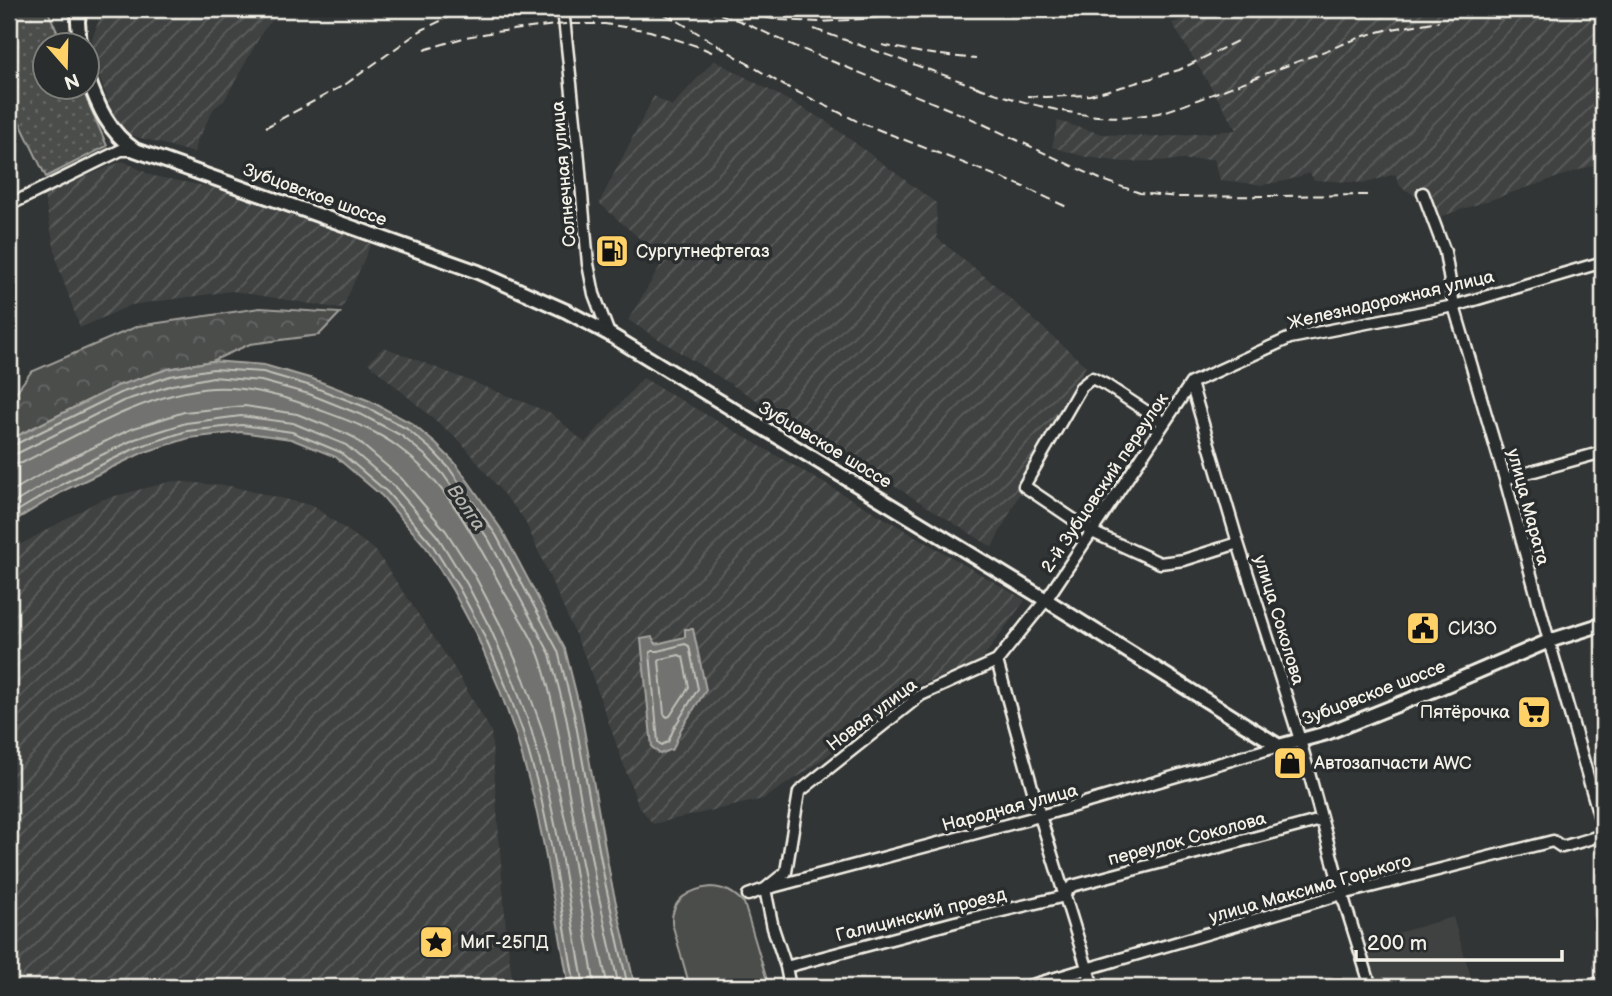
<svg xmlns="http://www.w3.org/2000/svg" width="1612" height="996" font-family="'Balsamiq Sans',sans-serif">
<defs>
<pattern id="industrial-furrows" width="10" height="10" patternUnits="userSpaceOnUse" patternTransform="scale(1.75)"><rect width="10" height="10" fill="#404242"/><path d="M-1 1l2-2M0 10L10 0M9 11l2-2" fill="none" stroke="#5c5e5d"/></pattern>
<pattern id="forest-crowns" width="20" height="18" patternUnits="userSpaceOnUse" patternTransform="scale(1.75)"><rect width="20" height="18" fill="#4b4d4c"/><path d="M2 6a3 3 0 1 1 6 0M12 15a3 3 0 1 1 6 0" fill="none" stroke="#666766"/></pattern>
<pattern id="garden-dots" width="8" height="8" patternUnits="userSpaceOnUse" patternTransform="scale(1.75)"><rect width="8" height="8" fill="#4b4d4c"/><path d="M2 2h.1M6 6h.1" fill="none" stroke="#666766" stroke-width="1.8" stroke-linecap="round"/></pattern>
</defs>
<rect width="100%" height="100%" fill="#323535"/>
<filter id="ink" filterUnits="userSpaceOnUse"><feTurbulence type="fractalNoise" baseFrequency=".0143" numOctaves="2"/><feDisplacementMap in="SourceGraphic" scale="14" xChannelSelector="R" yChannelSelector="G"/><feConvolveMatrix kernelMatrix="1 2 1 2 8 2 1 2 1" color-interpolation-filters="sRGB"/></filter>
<g filter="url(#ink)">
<!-- built -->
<path fill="#404242" d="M1453 917 1474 987H1377L1363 943Z"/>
<!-- industrial -->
<path fill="url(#industrial-furrows)" d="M103 9H287L280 12 263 31 224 101 214 108 196 143 194 153 127 134 113 114 95 65 92 39Z
M1219 9H1603V162L1427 221 1417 197 1400 186 1395 174 1366 183 1314 180 1310 173 1285 181 1262 185 1220 180 1214 159 1123 162 1086 157 1052 147 1058 121 1102 134 1158 137 1237 130 1172 23Z
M714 60 824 120 936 203 937 238 988 279 1086 366 992 547 628 320 664 260 599 203 654 96 672 106Z
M123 161 153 176 215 188 371 244 342 309 232 291 131 305 80 328 58 266 44 196 75 181Z
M384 347 551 413 585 443 643 378 1025 600 980 662 918 685 810 769 763 799 653 824 638 805 586 659 524 519 461 442 368 363Z
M173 481 230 486 313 506 375 550 453 666 491 731 506 929 513 987H9V551L100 500Z"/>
<!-- forest -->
<path fill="url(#forest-crowns)" stroke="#a09f9a" stroke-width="2" d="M260 308 340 313 319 335 250 344 212 361 168 369 117 386 9 440V395L13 396 31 372 138 326Z"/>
<!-- park -->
<path fill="#4b4d4c" stroke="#a09f9a" stroke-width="2" d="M711 887C726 888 733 892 744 903L769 987H690L672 923C671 900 689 889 711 887Z"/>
<!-- garden -->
<path fill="url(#garden-dots)" stroke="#a09f9a" stroke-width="2" d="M9 9H47L63 45 46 46V88H82L107 146 46 177 9 100Z"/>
<!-- water -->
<path fill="#727370" stroke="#a6a5a0" stroke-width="2" d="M212 361 264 365 313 379 370 401 411 423 436 444 455 463 475 491 503 532 565 649 581 713 611 881 635 987H569L544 846 533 795 516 735 499 688 476 634 453 591 426 547 382 496 336 457 291 439 241 432 189 438 142 453 67 489 9 524V440L117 386 168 369Z
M685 629H693L706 690 681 729 673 749 660 754 652 747 641 639 652 637 656 644 685 637Z"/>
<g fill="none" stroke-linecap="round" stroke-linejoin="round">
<!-- shore -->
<path stroke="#c0bfb8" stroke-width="2" d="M9 446 14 445 120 393 170 376 213 369 263 372 311 386 368 408 407 429 432 450 449 468 496 535 558 651 574 714 605 882 628 987
M9 455 18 453 123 401 172 385 213 377 261 381 309 394 364 416 402 436 426 456 443 474 489 540 550 654 566 716 596 884 619 987
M9 465 22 463C79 434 149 392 213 388 246 386 286 397 317 409 344 419 374 429 398 447 447 483 475 538 503 590 516 613 533 636 541 661 556 709 563 761 572 811 583 870 595 929 608 987
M9 493 55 466 131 429 184 412 245 406 297 414 345 433 353 437 401 478 446 531 476 578 500 624 524 679 541 726 558 788 570 841 595 987
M9 506 60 475 135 439 186 423 241 416 293 423 346 445 394 486 438 537 467 584 490 628 514 682 531 729 548 791 559 843 584 987
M9 516 64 483 138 447 187 431 242 425 292 432 340 452 387 492 431 543 459 588 482 631 506 686 523 732 540 793 551 845 575 987
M685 644 689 646 698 689 675 726 668 742 661 745 658 742 650 653 652 651H658Z
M679 655 683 657 689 687 670 716 667 717 664 714 659 661 662 659Z"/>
<!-- minor casing -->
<g stroke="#f4f1e8" stroke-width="15">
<path id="minor" d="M563 9 578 149 588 264 594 294 609 334
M1423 193 1445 252 1454 306 1505 479 1549 641 1603 829
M9 205 121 150H135
M1191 383 1238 543 1300 740 1342 894 1371 987
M1191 383 1290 338 1454 306 1603 262
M1164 423 1106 385 1092 378 1081 387 1024 486 1092 532 1160 563 1184 560 1238 543
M1505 479 1603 452
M997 661 1040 816 1093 987
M748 895 765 889 1040 816 1279 746
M786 967 955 922 1061 897 1072 886 1321 820
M790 987 786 967 773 928 765 889 786 872 799 792 921 695 997 661 1046 600 1191 383
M1025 987 1342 894 1553 841 1562 847 1603 835
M1587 987 1603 982"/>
</g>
<!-- major casing -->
<g stroke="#f4f1e8" stroke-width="18">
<path id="major" d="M79 9 78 22 80 46
M88 78C98 107 109 132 135 150L478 272 566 311 609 334 1046 600 1279 746 1327 733 1437 689 1549 641 1603 624"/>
</g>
<!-- minor -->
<use href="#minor" stroke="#2a2d2e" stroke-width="10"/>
<!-- major -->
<use href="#major" stroke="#2a2d2e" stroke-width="12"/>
<!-- rail -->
<path stroke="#f4f1e8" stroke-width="2" stroke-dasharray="10 5" stroke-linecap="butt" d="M651 9 673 18 783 85 859 122 1022 186 1069 208
M706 9 740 21 797 47 968 117 1100 179 1140 193 1178 197 1367 195
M735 12 780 20 819 22 863 19 959 9
M814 29 986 90
M882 45 923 53 976 59
M424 50 466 37 495 32 565 24H605L650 31 700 47 716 54
M976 87C1034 106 1096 125 1158 113 1167 111 1175 108 1184 105L1364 36 1386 30 1439 21
M1027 96 1045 97 1090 95 1125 86 1179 70 1239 40
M266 127 346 84 420 31 465 9"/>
</g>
</g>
<!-- icons -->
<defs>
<g id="fuel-square" transform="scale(1.75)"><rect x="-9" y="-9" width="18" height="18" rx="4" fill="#ffd166" stroke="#2a2d2e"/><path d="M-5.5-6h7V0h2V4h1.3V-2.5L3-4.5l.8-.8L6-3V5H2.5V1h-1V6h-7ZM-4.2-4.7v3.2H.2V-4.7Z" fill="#111"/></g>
<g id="civic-square" transform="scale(1.75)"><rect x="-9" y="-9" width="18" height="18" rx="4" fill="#ffd166" stroke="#2a2d2e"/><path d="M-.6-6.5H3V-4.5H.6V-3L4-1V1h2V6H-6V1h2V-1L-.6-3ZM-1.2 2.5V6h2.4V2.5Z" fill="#111"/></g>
<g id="supermarket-square" transform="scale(1.75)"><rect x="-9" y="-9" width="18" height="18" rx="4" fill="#ffd166" stroke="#2a2d2e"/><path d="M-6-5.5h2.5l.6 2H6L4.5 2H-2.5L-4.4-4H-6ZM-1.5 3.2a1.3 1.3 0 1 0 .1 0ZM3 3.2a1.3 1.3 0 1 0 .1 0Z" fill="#111"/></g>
<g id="shop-square" transform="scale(1.75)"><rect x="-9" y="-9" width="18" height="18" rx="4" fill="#ffd166" stroke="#2a2d2e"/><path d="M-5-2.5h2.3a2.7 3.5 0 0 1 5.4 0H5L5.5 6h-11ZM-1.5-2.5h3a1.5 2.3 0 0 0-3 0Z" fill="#111"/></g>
<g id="sight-square" transform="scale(1.75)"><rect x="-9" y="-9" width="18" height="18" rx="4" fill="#ffd166" stroke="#2a2d2e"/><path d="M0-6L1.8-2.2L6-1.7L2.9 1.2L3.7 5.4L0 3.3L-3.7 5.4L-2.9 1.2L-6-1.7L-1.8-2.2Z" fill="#111"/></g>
</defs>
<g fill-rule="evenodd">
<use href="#fuel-square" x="612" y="251"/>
<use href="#civic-square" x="1423" y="628"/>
<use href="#supermarket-square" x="1534" y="712"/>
<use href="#shop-square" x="1290" y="763"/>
<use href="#sight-square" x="436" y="942"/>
</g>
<g text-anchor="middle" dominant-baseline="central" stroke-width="7" stroke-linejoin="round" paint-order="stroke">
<!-- street labels -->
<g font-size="18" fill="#f4f1e8" stroke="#2a2d2e">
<text transform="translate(564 174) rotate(-95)">Солнечная улица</text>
<text transform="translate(315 195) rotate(20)">Зубцовское шоссе</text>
<text transform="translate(1391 300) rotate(-13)">Железнодорожная улица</text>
<text transform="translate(825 445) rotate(31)">Зубцовское шоссе</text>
<text transform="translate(1105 483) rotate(-56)">2-й Зубцовский переулок</text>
<text transform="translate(1528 507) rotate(75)">улица Марата</text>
<text transform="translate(1279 620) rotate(73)">улица Соколова</text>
<text transform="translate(1374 693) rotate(-21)">Зубцовское шоссе</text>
<text transform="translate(872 715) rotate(-37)">Новая улица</text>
<text transform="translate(1010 808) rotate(-15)">Народная улица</text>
<text transform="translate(1187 839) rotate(-15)">переулок Соколова</text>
<text transform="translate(1310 889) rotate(-16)">улица Максима Горького</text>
<text transform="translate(921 915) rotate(-14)">Галицинский проезд</text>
</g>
<!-- poi labels -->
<g font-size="18" fill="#f4f1e8" stroke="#2a2d2e" text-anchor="start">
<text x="636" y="251">Сургутнефтегаз</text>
<text x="1448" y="628">СИЗО</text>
<text x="1510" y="712" text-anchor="end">Пятёрочка</text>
<text x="1314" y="763">Автозапчасти AWC</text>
<text x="460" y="942">МиГ-25ПД</text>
</g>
<!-- water labels -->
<g font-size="19" font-style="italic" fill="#b3b2ac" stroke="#2a2d2e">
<text transform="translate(466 508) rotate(55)">Волга</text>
</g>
</g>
<!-- margin -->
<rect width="1612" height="996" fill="none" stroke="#2a2d2e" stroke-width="35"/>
<rect x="18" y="18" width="1577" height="961" fill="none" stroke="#f4f1e8" stroke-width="2.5" filter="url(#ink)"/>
<!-- north arrow -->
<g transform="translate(66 66) rotate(160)"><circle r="33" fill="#2a2d2e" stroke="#7b7b78" stroke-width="2"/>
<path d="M0-5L12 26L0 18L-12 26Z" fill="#ffd166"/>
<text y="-10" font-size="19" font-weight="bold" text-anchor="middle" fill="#f4f1e8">N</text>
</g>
<!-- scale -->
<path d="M1356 950v10h206v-10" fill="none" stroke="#f4f1e8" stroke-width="3.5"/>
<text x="1367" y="950" font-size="21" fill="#f4f1e8" stroke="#2a2d2e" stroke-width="5" paint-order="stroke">200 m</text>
</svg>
